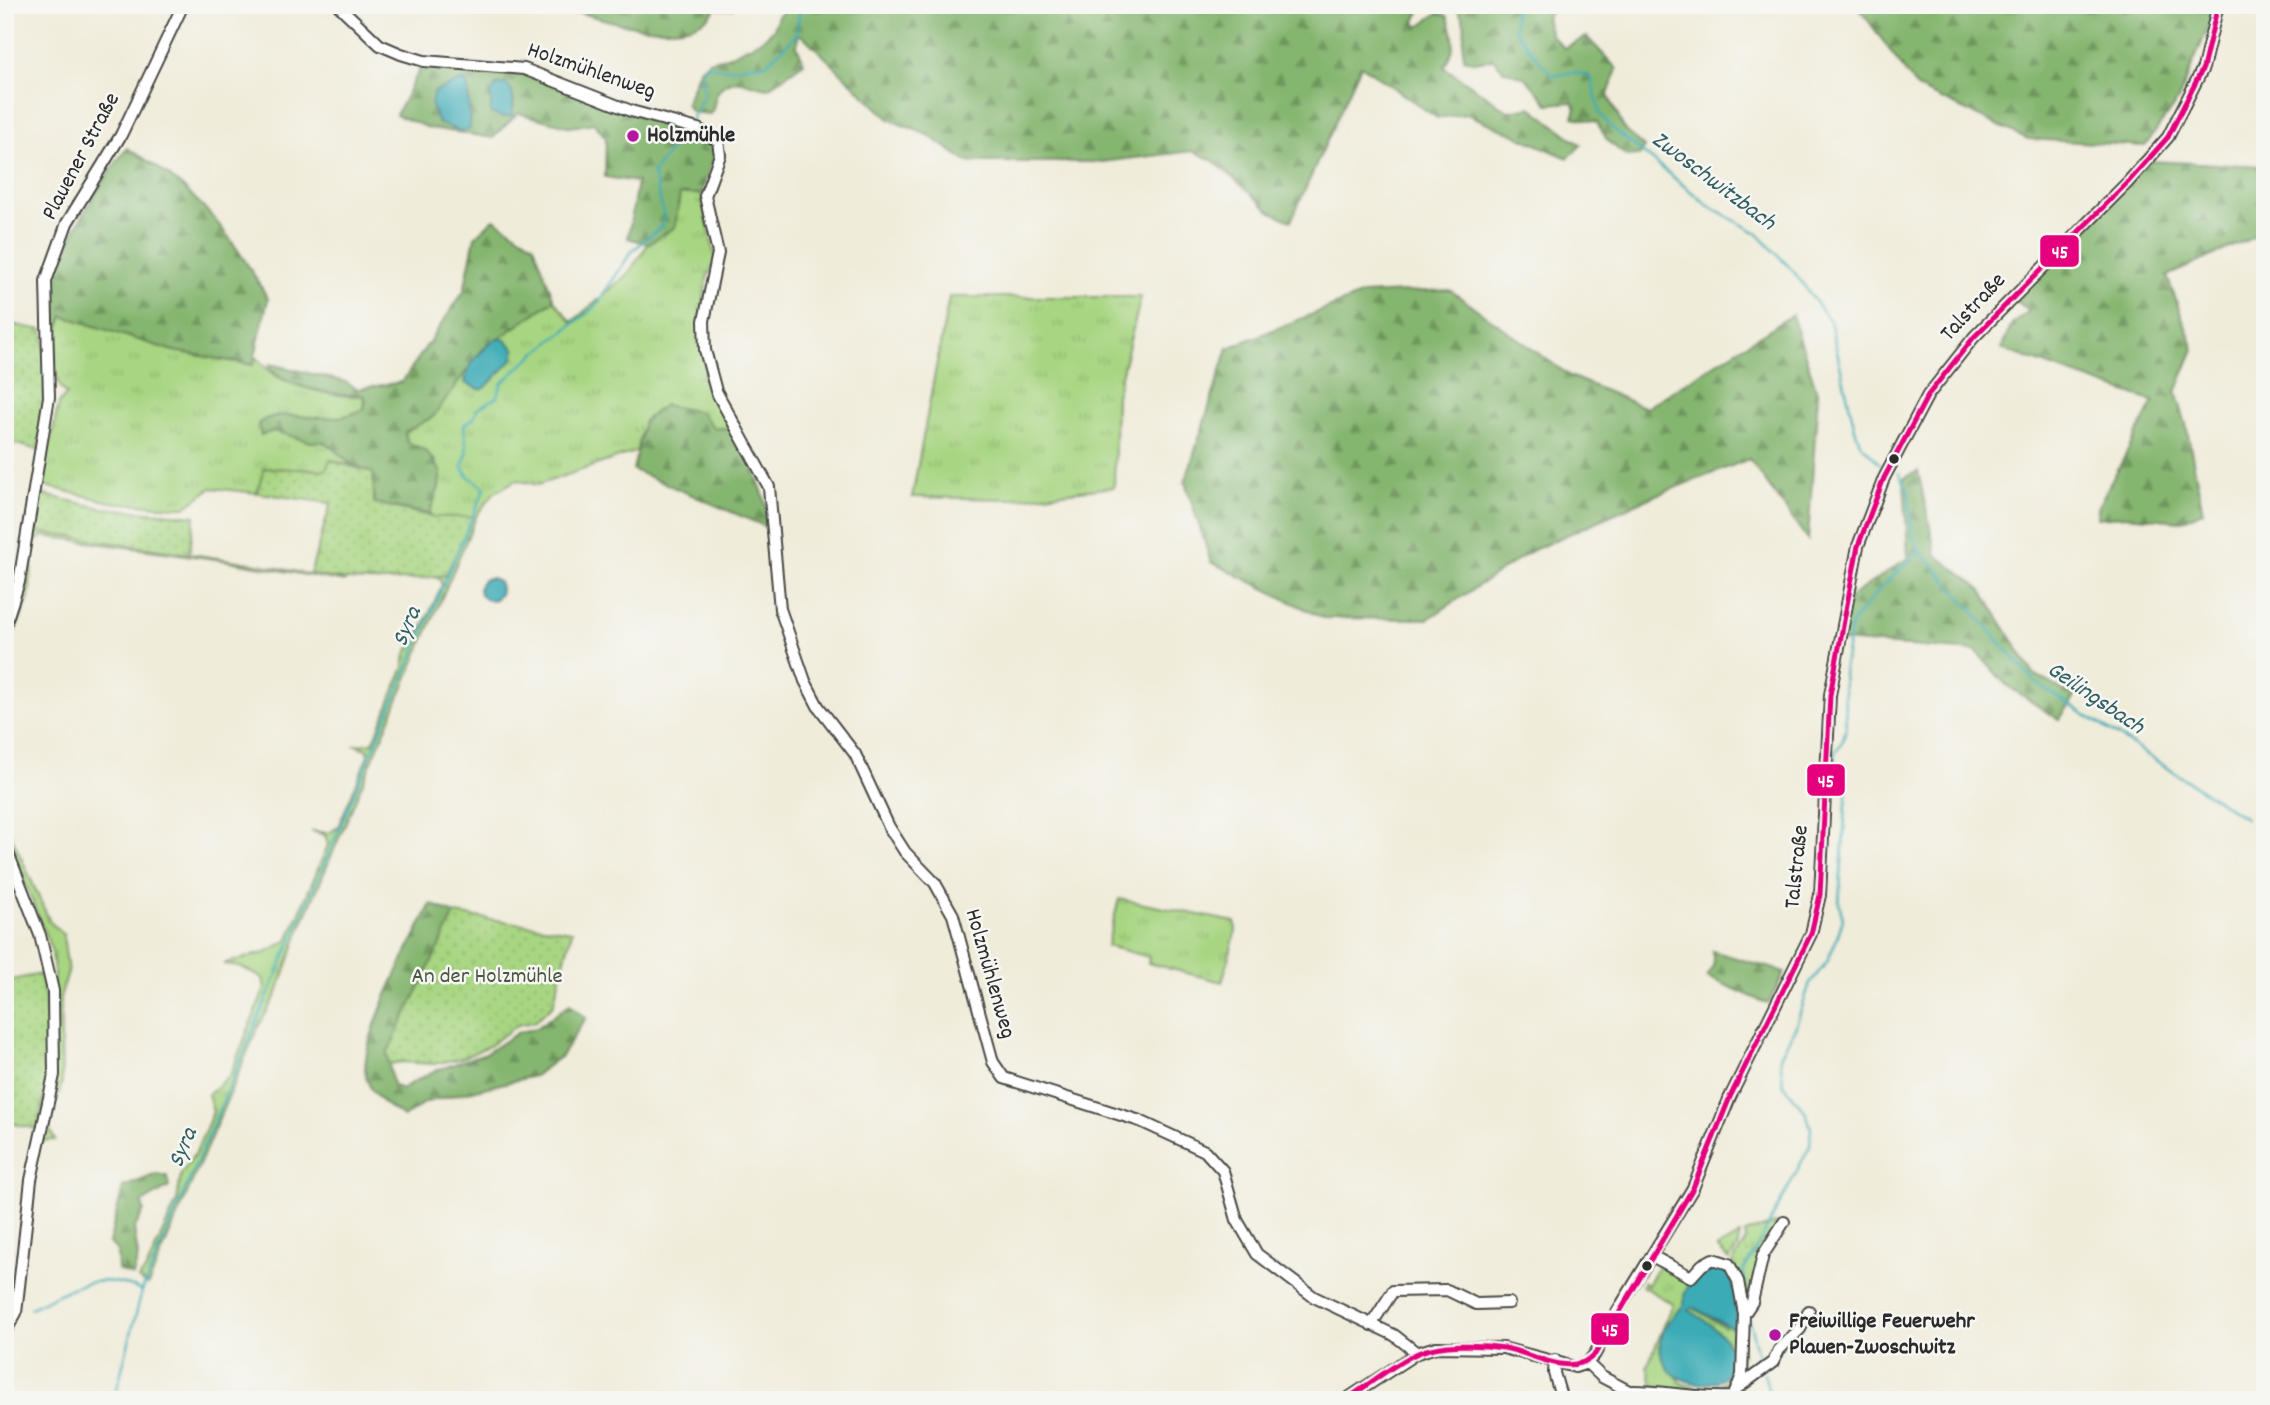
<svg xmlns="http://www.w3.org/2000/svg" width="2270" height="1405" font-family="Dekko,sans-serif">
<defs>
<pattern id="grass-tufts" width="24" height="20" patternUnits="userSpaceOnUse" patternTransform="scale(1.75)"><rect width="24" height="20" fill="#a7d581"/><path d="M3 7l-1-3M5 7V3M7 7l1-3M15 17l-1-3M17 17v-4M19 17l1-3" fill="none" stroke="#90b770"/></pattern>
<pattern id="forest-firs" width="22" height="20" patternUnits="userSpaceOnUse" patternTransform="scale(1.75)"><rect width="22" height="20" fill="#85b66f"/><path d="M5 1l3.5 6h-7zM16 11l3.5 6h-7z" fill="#6d945b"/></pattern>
<pattern id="garden-dots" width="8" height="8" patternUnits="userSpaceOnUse" patternTransform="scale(1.75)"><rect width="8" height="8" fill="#a7d581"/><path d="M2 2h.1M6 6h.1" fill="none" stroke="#90b770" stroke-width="1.8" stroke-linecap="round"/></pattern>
</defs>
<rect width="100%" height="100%" fill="#f6f6f2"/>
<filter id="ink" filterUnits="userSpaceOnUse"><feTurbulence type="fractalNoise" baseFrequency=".0143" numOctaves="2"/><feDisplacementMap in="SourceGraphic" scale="14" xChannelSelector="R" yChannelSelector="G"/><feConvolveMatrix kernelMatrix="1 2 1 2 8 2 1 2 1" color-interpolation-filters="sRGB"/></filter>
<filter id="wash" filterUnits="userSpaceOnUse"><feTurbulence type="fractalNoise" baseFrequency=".00686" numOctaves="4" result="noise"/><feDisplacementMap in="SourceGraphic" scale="28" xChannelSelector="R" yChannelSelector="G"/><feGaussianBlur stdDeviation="1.57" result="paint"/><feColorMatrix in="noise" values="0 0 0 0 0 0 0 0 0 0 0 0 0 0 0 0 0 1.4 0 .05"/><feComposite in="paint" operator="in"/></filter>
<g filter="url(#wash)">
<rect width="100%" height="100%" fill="#f0ecda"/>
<!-- grass -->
<path fill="url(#grass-tufts)" stroke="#698056" stroke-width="2" d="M679 194H701L716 261 707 278 699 331 707 381 732 429 714 428 700 412 644 421 637 451 538 485 516 480 494 493 477 515 301 927 276 996 258 1027 148 1285 138 1279 146 1270 177 1201 181 1174 196 1152 213 1112 208 1095 230 1075 265 988 263 978 241 967 223 964 267 952 288 940 328 845 325 835 311 831 329 833 338 827 368 756V750L356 745 373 743 404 667 406 654 425 623 442 585 439 578 432 577 446 575 472 517H434L429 514 439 487 435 460 407 442 405 432 415 426 482 350 554 300 572 322 628 274 648 244 675 227Z
M949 297H1141L1116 396 1114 487 1009 499 912 497Z
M63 315 253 365 255 357C263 363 268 371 276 376 298 389 338 398 363 395L365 409 349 418H299L269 432C287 428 305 442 325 442L354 466 331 460 326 470 265 468 257 493 211 488 185 507H174L110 502 45 486 42 479 59 403 67 394C48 381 56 334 63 315Z
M33 516V531L259 564 345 582 223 560 42 536 34 543 29 598 7 650 10 666 5 667V647L25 589Z
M5 822 50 922 63 934 68 973 60 998 62 1083 49 1128 55 1140 42 1141 54 973 52 952 5 832Z
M1119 899 1235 922 1236 931 1222 982 1148 963 1149 957 1107 946Z
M1778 1223 1750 1298 1746 1304 1732 1263 1746 1240 1745 1233Z
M1740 1235 1737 1248 1729 1260 1717 1248Z
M1660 1263 1693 1281 1663 1358 1682 1384 1709 1391 1729 1380C1741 1347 1716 1326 1689 1310L1691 1307 1725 1327 1739 1309C1742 1332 1748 1383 1723 1395L1654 1386 1647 1367 1673 1304 1642 1286 1643 1282 1648 1285Z"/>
<!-- forest -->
<path fill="url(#forest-firs)" stroke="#58704d" stroke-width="2" d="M551 5H737L731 9 716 8C689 52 592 15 551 5Z
M790 5H1422L1415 22 1418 27 1438 13 1447 15C1455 35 1457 50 1444 67L1508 111 1531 107 1581 145 1568 158 1467 114 1437 118 1361 65 1291 221 1271 212 1214 161 1193 151 1101 162H967L928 135 890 120 802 35 798 36 797 46 804 63 768 88C750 86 728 71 717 94 714 101 715 108 710 114L691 112 686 104 699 70 709 61 727 57 762 40 774 29 778 16Z
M1454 5H1556L1546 18 1551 35 1564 48 1587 37 1617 69 1608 95 1625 131 1644 147 1640 155 1626 156 1607 140 1597 122 1573 117 1576 108 1572 102 1548 104 1526 78 1503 70 1494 59 1474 62 1464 59C1459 33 1474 31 1454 5Z
M1857 5H2212L2213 15 2178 100 2145 146 2028 139 1917 88Z
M424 61 524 69 643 118 691 133 713 147 714 157 701 194H680L675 227 648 244 628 238 637 182 605 177 606 138 594 123 571 127 518 113 493 138 429 128 396 115Z
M127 148C195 187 230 231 268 299L253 365 173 351 63 316 55 338C32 287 96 187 127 148Z
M2148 161 2265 166V232L2167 276 2194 349 2176 392 2186 424 2203 512 2181 521 2125 516 2097 518V508L2154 402 2001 349 2012 324 2029 311 2012 297Z
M494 219 534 245 554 300 482 350 433 417 405 432 407 442 426 451 441 472 439 487 429 514 374 503 373 473 354 466 325 442H311L274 431 261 435 258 424C281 403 326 430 364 409L366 399 363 395C343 398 278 386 269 366L270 364 346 382 357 389 402 382 464 291 475 237Z
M1450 290 1570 376 1646 408 1792 315 1818 394 1808 540 1749 459 1649 498 1531 551 1428 619 1323 618 1211 562 1185 482 1228 348 1363 294Z
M664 405 700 412 714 428 732 429C749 460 768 492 769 528L633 470 644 421Z
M1918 471 1936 555 1981 589 2033 673 2075 697 2059 720 2005 684 1976 651 1841 641 1850 597 1908 558 1904 478Z
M431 904 455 914 387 1054 393 1085 401 1089 432 1072 486 1053 519 1032 535 1029 570 1004 586 1018 561 1056 534 1076 426 1102 404 1117C389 1107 374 1099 367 1080 354 1046 415 938 431 904Z
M1712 951 1785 972 1768 1004 1707 977 1714 964Z
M157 1174 167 1176 169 1187 142 1203 144 1211 134 1229 138 1256 133 1276 118 1270 117 1250 109 1243 123 1187Z"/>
<!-- garden -->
<path fill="url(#garden-dots)" stroke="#698056" stroke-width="2" d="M5 323 43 330 47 373 38 450 5 441Z
M330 460 373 473 374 503 434 517H473L446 575C398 582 357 585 310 574L331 503 257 493 264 468 326 470Z
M39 494 102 508 195 516 189 554 32 531Z
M455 914 572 931 553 1005 534 1022 517 1025 489 1046 462 1058 434 1064 401 1062 389 1064 387 1054Z
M42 974C49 1034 53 1069 37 1129L5 1122V981Z"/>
<!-- water -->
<path fill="#3aabb6" stroke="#326b70" stroke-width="2" d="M464 80 468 87 470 129 463 132 438 123 431 103 434 92Z
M506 84C515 92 515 106 511 116L502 117 491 113V93L497 85Z
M497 338 506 340 515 350 513 359 485 388 481 390 465 383C467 363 482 350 497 338Z
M479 589a11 11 0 1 1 22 0a11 11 0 1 1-22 0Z
M1717 1264 1732 1275 1738 1324 1732 1328 1692 1307 1689 1310C1782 1366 1707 1405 1670 1371 1665 1364 1660 1355 1660 1346 1661 1328 1672 1317 1682 1307 1687 1301 1682 1298 1685 1292 1689 1283 1699 1274 1705 1266Z"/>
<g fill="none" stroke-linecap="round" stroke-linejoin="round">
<!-- stream -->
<path stroke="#3aabb6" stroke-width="2.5" d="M1512 5C1517 14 1512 24 1517 33 1520 38 1550 73 1554 76L1574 72 1591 77 1600 114 1611 127 1709 206 1757 233 1794 272 1830 321 1855 429 1860 443 1880 464
M689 124 705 94 701 80 704 68 708 65C736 75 740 63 766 64L797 34 800 5
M1921 552 2036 683 2245 818
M2260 824 2265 826
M1745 1291 1743 1271 1753 1255 1810 1146 1811 1128 1806 1112 1783 1084 1780 1056 1795 1028 1810 983 1827 962 1836 941 1843 919 1839 903 1847 790 1836 776 1835 752 1843 740 1846 727 1843 673 1851 624 1882 586 1920 551 1912 534 1908 490 1899 473
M31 1308C73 1288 95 1269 142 1291
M1749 1320 1761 1367
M1764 1373 1771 1400
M114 1400 142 1291 446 578 485 488 468 476 462 466 467 454 464 425 474 418 477 409 497 397 502 383 533 355 595 307 632 251 661 227 664 216 653 172 686 130"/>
</g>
</g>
<g filter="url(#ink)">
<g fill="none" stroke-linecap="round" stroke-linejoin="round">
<!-- minor casing -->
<g stroke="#494845" stroke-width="14">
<path id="minor" d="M338 5 380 45 401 54 424 61 524 69 631 111 698 129 718 141 720 155 705 196 718 253 704 321 705 350 716 391 769 487 780 609 805 681 818 706 855 754 889 827 905 852 935 883 953 915 993 1062 1004 1078 1140 1121 1205 1151 1223 1171 1237 1220 1257 1254 1314 1297 1394 1335 1417 1353
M5 625 19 582 49 397 46 281 67 223 121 135 183 5
M5 845 40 935 53 991 54 1075 31 1180 16 1313 5 1332
M1652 1256 1691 1277 1702 1265 1713 1259 1729 1264 1738 1281 1744 1314
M1371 1325 1393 1291 1447 1290 1476 1304 1509 1303
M1555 1360 1554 1373 1562 1400
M1587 1363 1602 1377 1646 1400
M1739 1387 1773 1362 1779 1350 1800 1329 1809 1311
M1633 1391C1667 1391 1698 1399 1731 1397
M1345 1400 1417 1353 1436 1347 1503 1348 1575 1367 1587 1363 1595 1354 1617 1312 1693 1188 1730 1097 1811 934 1820 895 1830 695 1858 546 1884 478 1928 395 1974 337 2128 182 2168 137 2203 68 2218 5
M1732 1400 1742 1375 1744 1314 1752 1302 1763 1255 1784 1222"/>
</g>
<!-- minor -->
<use href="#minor" stroke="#fff" stroke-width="10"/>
<!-- bus-1 casing -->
<g stroke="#f6f6f2" stroke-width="10">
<path id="bus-1" d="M1345 1400C1369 1385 1393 1364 1418 1353 1441 1343 1480 1344 1504 1348 1533 1353 1572 1379 1595 1354L1693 1188 1730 1097 1811 934 1820 895 1830 695 1858 546 1884 478 1928 395 1974 337 2128 182 2168 137 2203 68 2218 5"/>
</g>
<!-- bus-1 -->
<use href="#bus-1" stroke="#e5007d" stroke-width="5"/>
</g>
</g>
<!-- markers -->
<g fill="#b5179e" stroke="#f6f6f2" stroke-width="2.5">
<circle cx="633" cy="136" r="7"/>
<circle cx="1775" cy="1335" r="7"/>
</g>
<g fill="#2b2b2b" stroke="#f6f6f2" stroke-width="2.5">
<circle cx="1894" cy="459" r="6"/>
<circle cx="1647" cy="1266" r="6"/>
</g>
<g text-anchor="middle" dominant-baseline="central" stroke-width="5" stroke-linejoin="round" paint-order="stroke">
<!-- street labels -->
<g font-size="23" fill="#2b2b2b" stroke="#f6f6f2">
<text transform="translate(591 72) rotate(19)">Holzmühlenweg</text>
<text transform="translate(82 157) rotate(-62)">Plauener Straße</text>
<text transform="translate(1974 308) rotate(-47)">Talstraße</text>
<text transform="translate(1798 867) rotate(-84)">Talstraße</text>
<text transform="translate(989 974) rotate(74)">Holzmühlenweg</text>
</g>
<!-- poi labels -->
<g font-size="23" font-weight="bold" fill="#2b2b2b" stroke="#f6f6f2" text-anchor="start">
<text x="647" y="136">Holzmühle</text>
<text x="1789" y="1322">Freiwillige Feuerwehr<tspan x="1789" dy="26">Plauen-Zwoschwitz</tspan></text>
</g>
<!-- park labels -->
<g font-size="23" fill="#4a5640" stroke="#f6f6f2">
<text x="487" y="977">An der Holzmühle</text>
</g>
<!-- water labels -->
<g font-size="24" font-style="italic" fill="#315e63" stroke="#f6f6f2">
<text transform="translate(1713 182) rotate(37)">Zwoschwitzbach</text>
<text transform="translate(408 627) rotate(-67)">Syra</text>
<text transform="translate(2095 699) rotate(34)">Geilingsbach</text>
<text transform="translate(184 1148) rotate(-67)">Syra</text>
</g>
</g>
<g stroke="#f6f6f2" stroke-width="2.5">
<rect x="2039" y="234" width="41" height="34" rx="7" fill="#e5007d"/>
<rect x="1806" y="763" width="40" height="34" rx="7" fill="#e5007d"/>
<rect x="1590" y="1312" width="40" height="34" rx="7" fill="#e5007d"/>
</g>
<g font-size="19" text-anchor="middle" font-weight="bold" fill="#fff">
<text x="2060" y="258">45</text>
<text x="1826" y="787">45</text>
<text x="1610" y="1336">45</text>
</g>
<!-- margin -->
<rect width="2270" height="1405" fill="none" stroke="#f6f6f2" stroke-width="28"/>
</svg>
